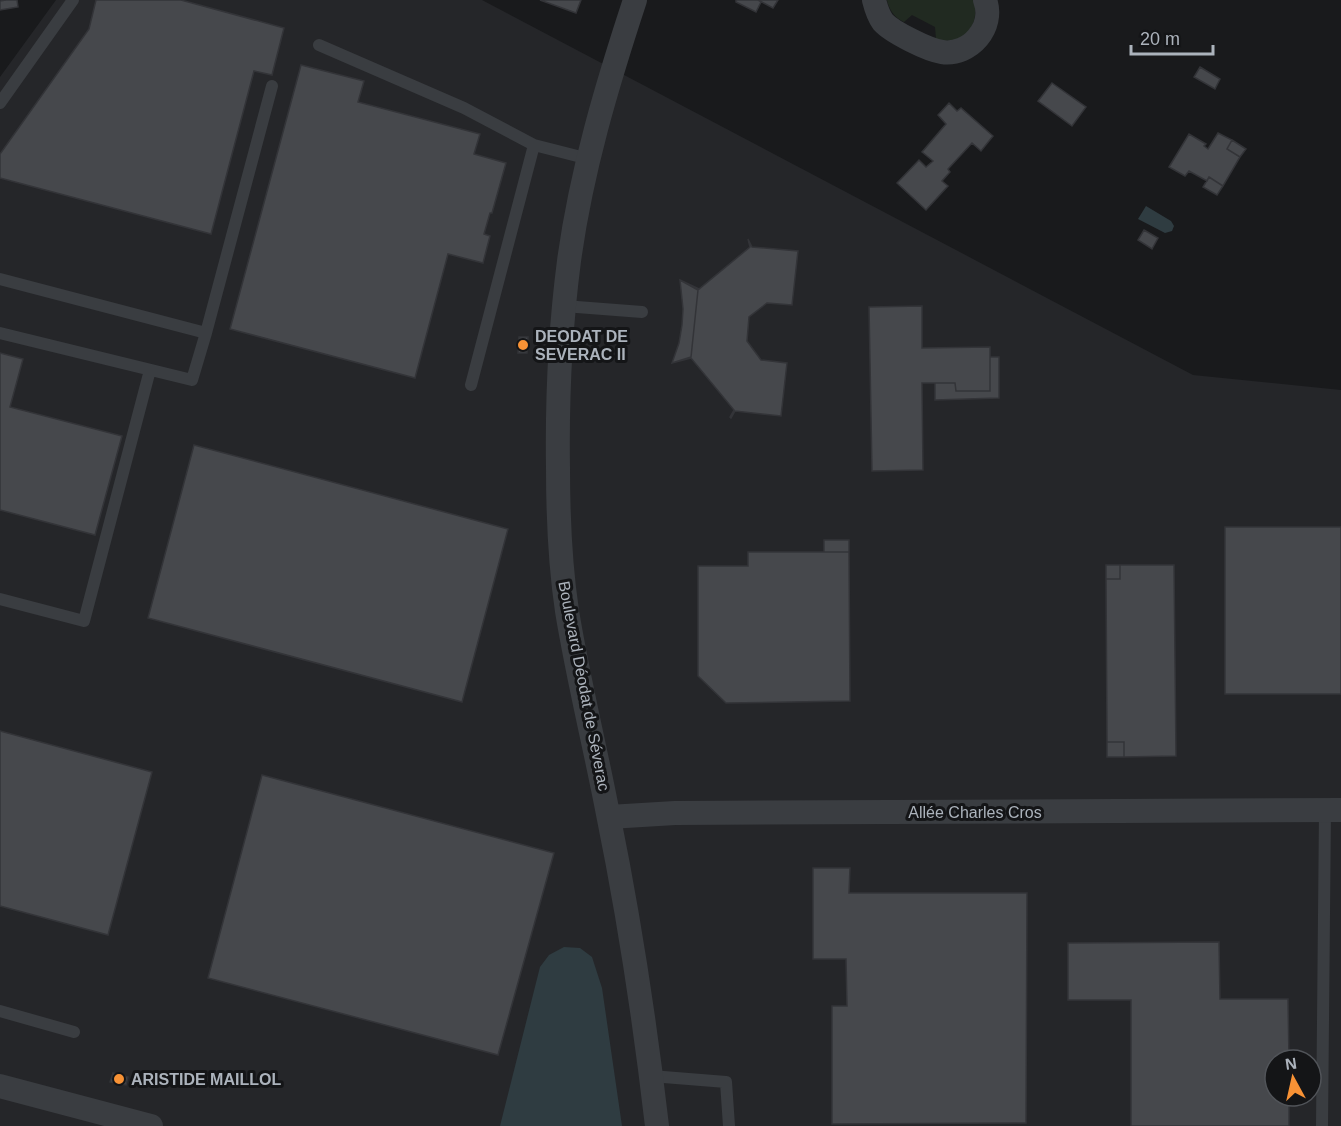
<svg xmlns="http://www.w3.org/2000/svg" width="1341" height="1126" font-family="Helvetica,sans-serif">
<rect width="100%" height="100%" fill="#191a1c"/>
<!-- built -->
<path fill="#252629" fill-rule="evenodd" d="M56 0H482L1193 375 1341 390V1126H0V77ZM1275 1060H1311V1096H1275Z"/>
<!-- green -->
<path fill="#212a21" d="M887 0H974C979 17 971 39 951 41 946 41 940 40 936 39L935 27 912 15 904 22C895 18 889 10 887 0Z"/>
<!-- water -->
<path fill="#2f3c41" d="M1146 206 1171 221 1174 226 1172 231 1165 233 1138 219Z
M564 947 580 948 592 957 602 988 622 1126H500L540 967 549 955Z"/>
<!-- building -->
<path fill="#46484c" stroke="#333438" stroke-width="1.5" d="M6 0H17L18 7 0 10V1Z
M96 0H181L284 28 272 75 254 71 211 234 0 178V154L89 29Z
M540 0H581L576 13Z
M736 0H758L761 2 756 12 736 2Z
M758 0H778L773 8Z
M301 65 364 81 358 102 480 134 474 154 506 163 492 213H490L484 234 490 236 483 263 448 254 415 378 230 329Z
M1200 67 1220 79 1215 89 1194 77Z
M1052 83 1086 107 1072 126 1038 101Z
M949 103 957 111 961 108 993 136 981 151 972 143 948 169 950 172 942 181 948 186 926 210 897 183 919 160 926 167 933 161 922 152 946 124 938 115Z
M1218 133 1232 140 1227 149 1240 157 1223 186 1209 177 1207 181 1189 171 1185 176 1169 167 1189 134 1206 144 1204 146 1208 149Z
M1232 140 1246 149 1240 157 1227 149Z
M1209 177 1223 186 1217 195 1203 187Z
M1144 230 1158 238 1152 249 1138 240Z
M748 239 752 247 798 251 792 305 767 303 749 317 747 341 761 360 787 363 781 416 735 411 731 418 730 417 734 410 691 358 672 363 691 357 698 290 680 280 699 289 750 247Z
M680 280 698 290 691 357 672 363 679 343 682 325 683 309Z
M922 306V348L990 347V391H956L955 383H922L923 470 872 471 869 307Z
M519 337H528L527 353H518Z
M0 353 23 359 10 407 122 436 95 535 0 510Z
M990 357H999V398L935 400V383H955L956 391H990Z
M194 445 508 529 462 702 148 618Z
M1225 527H1341V694H1225Z
M824 540H849V552H824Z
M748 552H849L850 701 726 703 698 676V566H748Z
M1106 565H1120V579H1106Z
M1120 565H1174L1176 756 1124 757V742H1107L1106 579H1120Z
M0 731 152 772 108 935 0 906Z
M1107 742H1124V757H1107Z
M262 775 554 853 498 1055 208 978Z
M813 868H850L849 893H1027L1026 1123 832 1124V1006H847L846 959H813Z
M1219 942 1220 999H1288L1289 1060H1275V1096H1289V1126H1131V1000H1068V943Z
M113 1073 128 1077 126 1085 110 1082Z"/>
<g fill="none" stroke-linecap="round" stroke-linejoin="round">
<!-- lane -->
<path stroke="#3a3d41" stroke-width="12" d="M319 45 464 108 534 145 589 159
M0 103 73 0
M0 279 206 333 272 86
M564 306 642 312
M0 333 192 380 206 333
M471 385 534 145
M0 599 84 621 150 370
M0 1011 74 1032
M651 1076 726 1082 729 1126
M1322 1126 1325 810"/>
<!-- street -->
<path stroke="#3a3d41" stroke-width="24" d="M635 0C607 85 581 172 569 261 560 330 557 399 558 468 558 515 560 564 567 611 578 679 595 746 608 814 629 917 645 1022 657 1126
M874 0C876 8 878 15 883 22 892 32 928 50 942 52 970 56 995 27 985 0
M609 817 675 813 1341 810
M0 1086 151 1126"/>
</g>
<!-- markers -->
<g fill="#f89235" stroke="#141517" stroke-width="2">
<circle cx="523" cy="345" r="6"/>
<circle cx="119" cy="1079" r="6"/>
</g>
<g text-anchor="middle" dominant-baseline="central" stroke-width="6" stroke-linejoin="round" paint-order="stroke">
<!-- poi labels -->
<g font-size="16" font-weight="bold" fill="#acb3bc" stroke="#141517" text-anchor="start">
<text x="535" y="336">DEODAT DE<tspan x="535" dy="18">SEVERAC II</tspan></text>
<text x="131" y="1079">ARISTIDE MAILLOL</text>
</g>
<!-- street labels -->
<g font-size="16" fill="#acb3bc" stroke="#141517">
<text transform="translate(584 686) rotate(79)">Boulevard Déodat de Séverac</text>
<text x="975" y="812">Allée Charles Cros</text>
</g>
</g>
<!-- north arrow -->
<g transform="translate(1293 1078) rotate(352)"><circle r="28" fill="#141517" stroke="#515459" stroke-width="1.5"/>
<path d="M0-4.5L10 22L0 15L-10 22Z" fill="#f89235"/>
<text y="-9" font-size="16" font-weight="bold" text-anchor="middle" fill="#acb3bc">N</text>
</g>
<!-- scale -->
<path d="M1131 45v9h82v-9" fill="none" stroke="#acb3bc" stroke-width="3"/>
<text x="1140" y="45" font-size="18" fill="#acb3bc" stroke="#141517" stroke-width="4.5" paint-order="stroke">20 m</text>
</svg>
